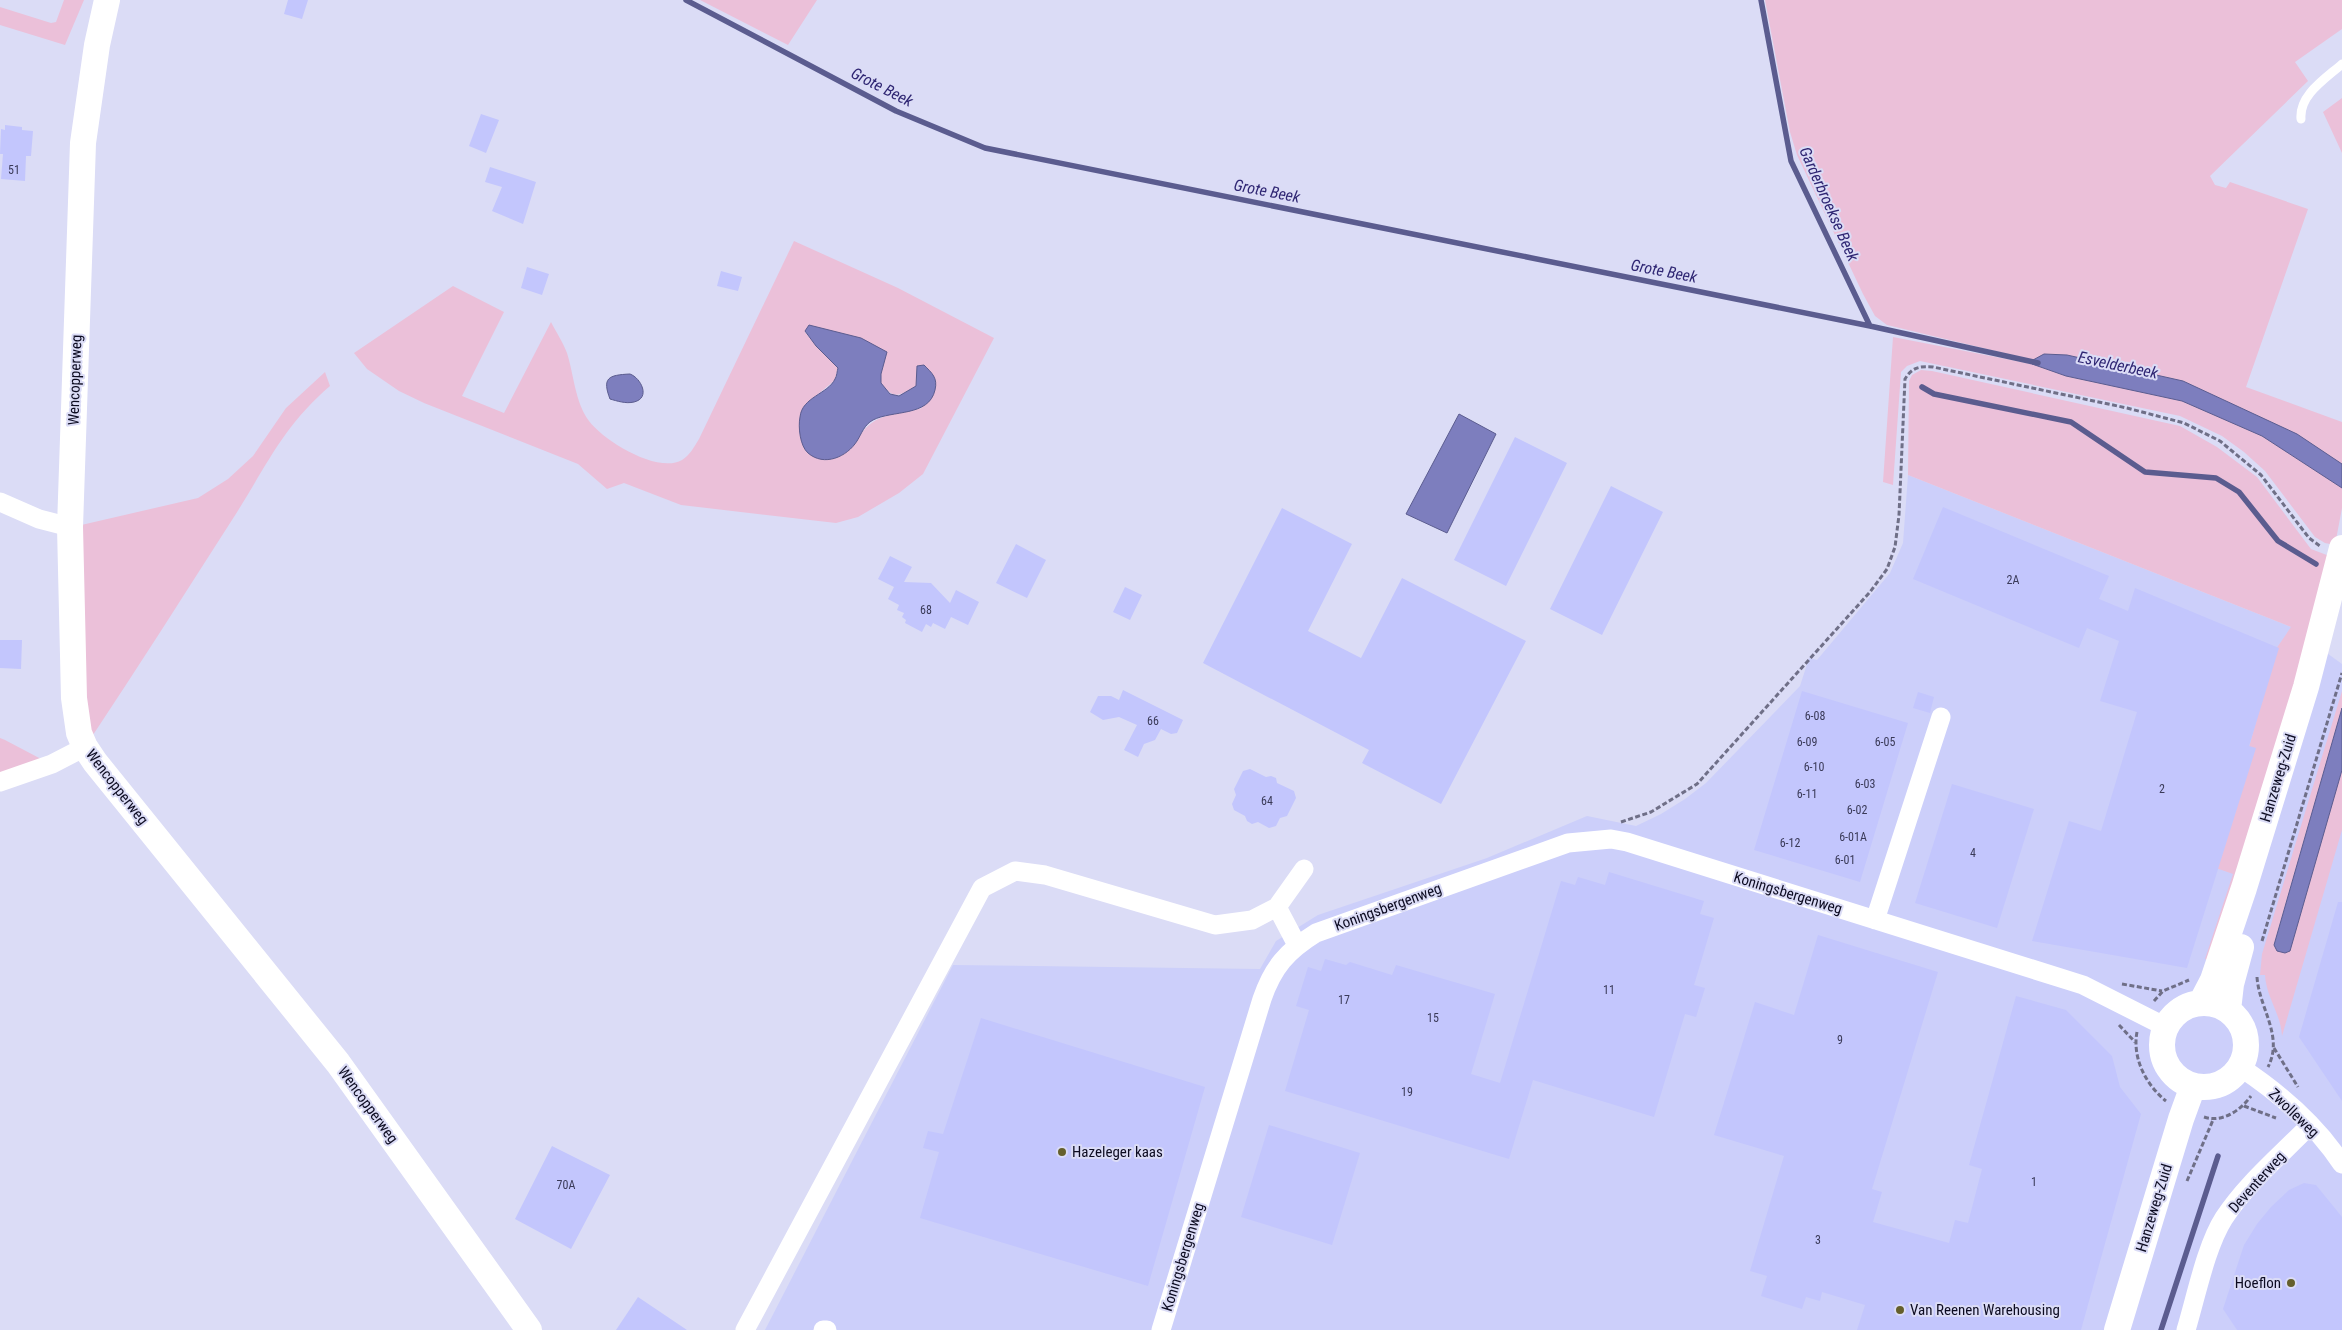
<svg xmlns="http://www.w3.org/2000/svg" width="2342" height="1330" font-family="'Roboto Condensed',sans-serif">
<rect width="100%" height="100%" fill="#dbdcf6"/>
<!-- built -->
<path fill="#cccffa" d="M1908 475 2291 627 2342 664V1330H765L953 965 1260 969 1276 941 1318 915 1487 858 1587 816 1636 826 1661 814 1685 799 1706 783 1800 686 1809 658 1817 660 1890 573 1903 543Z"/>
<!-- green -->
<path fill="#ebc0d9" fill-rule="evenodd" d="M64 0H84L65 45 0 25V7L51 23 56 22Z
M700 0H817L788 45Z
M1765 0H2342V29L2295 62 2308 81 2210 176 2215 185 2226 188 2230 182 2308 209 2246 387 2342 422V464L2297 434 2183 381 2067 355 2044 354 2033 360 1887 325 1875 316 1863 294 1797 155 1790 132Z
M2342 98V153L2323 112Z
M794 241 898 288 994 338 923 474 899 493 858 517 836 523 681 505 624 483 607 489 578 464 424 403 399 391 367 369 354 353 453 286 504 312 462 396 504 413 551 322C556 332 563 342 567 353 574 375 575 402 589 421 604 441 658 474 682 460 690 455 694 447 699 439ZM809 325 881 374V384C895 400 899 396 916 386L918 366 922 408C893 415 871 413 856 442L804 406 835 380 838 367 816 346 805 332Z
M1893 337 2032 364 2066 376 2182 401 2262 436 2342 488V508L2335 545 2325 543 2315 537 2265 471 2244 452 2222 436 2180 416 1920 361 1907 366 1901 372 1893 485 1883 482Z
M1921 370 1932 371 2180 426 2217 447 2257 477 2311 549 2332 557 2211 961 2205 959 2233 874 2216 868 2276 649 2291 627 1908 475 1909 381 1912 375Z
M325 372 330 386C282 427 265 469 232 520 185 593 139 666 91 738L87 730 77 526 198 498 228 479 253 456 286 408Z
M2342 691V708L2274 944 2275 948 2342 770V830L2282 1036C2281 1014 2266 997 2265 975H2260L2262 954Z
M0 738 5 740 43 760 0 775Z"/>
<!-- water -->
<path fill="#7d7ebe" stroke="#5b5c8f" d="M809 325 861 338 887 352 881 374V383L890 394 899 396 916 386 917 366 924 365C932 373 938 378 935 390 929 417 892 410 873 420 864 425 862 433 857 441 847 457 824 467 808 453 800 446 798 427 800 417 802 397 828 394 835 379 837 376 837 371 838 368L816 346 805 331Z
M2044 354 2067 355 2183 381 2297 434 2342 464V488L2262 436 2182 401 2066 376 2032 364 2033 360Z
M630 374C641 378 651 398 634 402 626 404 617 401 610 399 602 378 608 375 630 374Z
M1459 414 1496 434 1447 533 1406 514Z
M2342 708V770L2290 951 2285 953 2277 951 2274 945Z"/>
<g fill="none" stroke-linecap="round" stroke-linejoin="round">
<!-- stream -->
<path stroke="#5b5c8f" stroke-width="5.5" d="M686 0 896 111 985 148 1870 326 2038 363
M1761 0 1791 161 1870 326
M1922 387 1934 394 2071 422 2145 472 2216 478 2239 492 2278 541 2316 564
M2161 1330 2218 1156"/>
</g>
<!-- building -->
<path fill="#c3c6fd" d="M288 0H308L302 19 284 14Z
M481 114 499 120 486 153 469 146Z
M5 125 22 127V130L33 131 31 156H26L25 181 1 179 3 154H0L1 129 5 130Z
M490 167 536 182 523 224 492 211 502 187 485 182Z
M527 267 549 274 542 295 521 288Z
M721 271 742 277 738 291 717 286Z
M1515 437 1567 463 1506 586 1454 560Z
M1611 486 1663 512 1602 635 1550 609Z
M1943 507 2109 576 2099 599 2128 611 2135 588 2279 648 2249 746 2256 748 2187 968 2032 941 2069 821 2101 831 2137 712 2100 701 2119 641 2087 628 2079 648 1913 579Z
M1282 508 1352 544 1308 631 1361 658 1402 578 1526 641 1441 804 1362 763 1369 750 1203 663Z
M1016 544 1046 560 1027 598 996 583Z
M890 556 912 567 904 582 931 583 950 603 956 590 979 602 968 625 951 617 945 629 933 623 931 627 926 624 922 632 905 623 906 620 902 617 904 613 897 610 899 605 888 599 894 587 878 579Z
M1125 587 1142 595 1130 620 1113 612Z
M0 640H22L21 669 0 668Z
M1123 690 1183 720 1177 733 1171 734 1161 729 1155 740 1144 744 1138 757 1124 750 1137 725 1119 717 1103 720 1090 712 1098 696H1111L1119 700Z
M1802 691 1908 723 1860 882 1754 850Z
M1918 692 1934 697 1930 713 1913 708Z
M1250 769 1266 777 1271 776 1276 778 1277 783 1294 791 1296 798 1287 816 1280 818 1276 826 1269 828 1258 822 1252 824 1247 821 1245 816 1234 810 1232 804 1236 795 1234 789 1243 771Z
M1952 784 2034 809 1997 928 1915 903Z
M1609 872 1704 901 1700 914 1714 918 1694 985 1705 988 1696 1017 1685 1014 1654 1117 1533 1080 1509 1159 1285 1091 1309 1010 1296 1006 1308 967 1321 971 1325 959 1346 965 1350 962 1392 975 1396 965 1495 994 1471 1074 1500 1083 1561 881 1575 885 1578 877 1605 885Z
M2338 902H2342V1101L2299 1037Z
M1818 935 1938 972 1872 1189 1882 1192 1873 1222 1949 1243 1955 1220 1968 1223 1982 1169 1969 1165 2016 996 2066 1010 2112 1056 2120 1087 2141 1114 2081 1330H1857L1865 1305 1822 1292 1820 1301 1806 1297 1802 1309 1761 1296 1767 1276 1750 1271 1784 1156 1714 1135 1755 1002 1794 1015Z
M981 1018 1205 1087 1148 1286 920 1218 939 1152 923 1148 928 1131 943 1134Z
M1269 1125 1360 1153 1332 1245 1241 1217Z
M552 1146 610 1175 571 1249 515 1219Z
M2304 1183 2316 1185 2342 1217V1330H2237L2223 1309 2244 1245 2257 1224 2271 1207 2289 1190Z
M638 1297 687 1330H616Z"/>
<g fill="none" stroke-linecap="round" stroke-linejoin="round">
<!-- path -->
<path stroke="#6f6f87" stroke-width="3" stroke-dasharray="5 2.5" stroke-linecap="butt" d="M1621 822 1651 812 1697 784 1870 592 1887 569 1895 547 1899 515 1905 379C1912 367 1920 366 1933 367L2127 408 2184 423 2220 441 2261 475 2309 538 2320 546
M2262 941 2342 673
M2257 977C2259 1008 2284 1036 2268 1067
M2122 984 2162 991
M2154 1001 2163 991 2189 980
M2119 1025 2135 1042
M2137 1032C2132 1058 2146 1085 2166 1101
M2274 1048 2298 1087
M2244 1106 2276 1118
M2204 1117C2222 1123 2240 1111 2251 1096
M2187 1181 2213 1120"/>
<!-- lane -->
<path stroke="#fff" stroke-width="9" d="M2301 119C2299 95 2325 79 2342 64"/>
<!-- street -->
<path stroke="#fff" stroke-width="19" d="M0 502 39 519 70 527
M0 782 52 764 85 747
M1277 907 1297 945
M1875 920 1941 717
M2240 1067C2278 1092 2317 1126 2342 1164
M745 1330 982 888 1015 871 1045 875 1215 925 1252 920 1277 907 1304 869
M823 1330H827
M1161 1330 1262 999C1273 967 1287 951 1316 933L1568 843 1611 839 1627 842 2083 985 2166 1027
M2186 1330C2196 1297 2206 1246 2224 1218 2247 1183 2281 1155 2310 1125"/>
<!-- secondary -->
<path stroke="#fff" stroke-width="26" d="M107 0 97 45 83 143 70 527 74 698 79 733 85 747 95 762 338 1063 529 1330
M2162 1045a42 42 0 1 1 84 0a42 42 0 1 1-84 0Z
M2201 1003 2213 980 2244 888 2306 687 2342 548
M2228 1010 2231 984 2241 947
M2117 1330 2181 1119 2193 1086"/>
</g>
<!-- markers -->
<g fill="#655f2c" stroke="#dbdcf6" stroke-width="2">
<circle cx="1062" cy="1152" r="5"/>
<circle cx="2291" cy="1283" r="5"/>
<circle cx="1900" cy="1310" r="5"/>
</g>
<g text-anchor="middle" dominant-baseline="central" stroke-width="4" stroke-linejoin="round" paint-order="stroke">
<!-- number labels -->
<g font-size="12" fill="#3a3a58">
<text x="14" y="170">51</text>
<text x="2013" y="580">2A</text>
<text x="926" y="610">68</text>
<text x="1815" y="716">6-08</text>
<text x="1153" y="721">66</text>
<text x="1807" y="742">6-09</text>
<text x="1885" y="742">6-05</text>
<text x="1814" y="767">6-10</text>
<text x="1865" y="784">6-03</text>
<text x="2162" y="789">2</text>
<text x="1807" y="794">6-11</text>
<text x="1267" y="801">64</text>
<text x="1857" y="810">6-02</text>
<text x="1853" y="837">6-01A</text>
<text x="1790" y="843">6-12</text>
<text x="1973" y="853">4</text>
<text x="1845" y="860">6-01</text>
<text x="1609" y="990">11</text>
<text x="1344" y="1000">17</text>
<text x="1433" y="1018">15</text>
<text x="1840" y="1040">9</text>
<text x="1407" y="1092">19</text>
<text x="2034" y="1182">1</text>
<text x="566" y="1185">70A</text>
<text x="1818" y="1240">3</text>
</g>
<!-- street labels -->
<g font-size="15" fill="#0c0b21" stroke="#dbdcf6">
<text transform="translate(75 380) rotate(-88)">Wencopperweg</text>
<text transform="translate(2278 778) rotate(-73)">Hanzeweg-Zuid</text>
<text transform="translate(117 787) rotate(52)">Wencopperweg</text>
<text transform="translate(1788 893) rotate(17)">Koningsbergenweg</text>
<text transform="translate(1388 907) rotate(-20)">Koningsbergenweg</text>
<text transform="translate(368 1105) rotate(54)">Wencopperweg</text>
<text transform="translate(2294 1113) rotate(44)">Zwolleweg</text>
<text transform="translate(2257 1182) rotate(-48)">Deventerweg</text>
<text transform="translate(2154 1208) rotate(-73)">Hanzeweg-Zuid</text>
<text transform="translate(1183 1257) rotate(-73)">Koningsbergenweg</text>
</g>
<!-- poi labels -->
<g font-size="15" fill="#0c0b21" stroke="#dbdcf6" text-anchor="start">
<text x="1072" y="1152">Hazeleger kaas</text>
<text x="2281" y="1283" text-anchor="end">Hoeflon</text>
<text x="1910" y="1310">Van Reenen Warehousing</text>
</g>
<!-- water labels -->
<g font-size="16" font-style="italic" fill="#2f2673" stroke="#dbdcf6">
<text transform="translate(882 87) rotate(27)">Grote Beek</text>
<text transform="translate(1267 191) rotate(11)">Grote Beek</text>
<text transform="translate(1829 204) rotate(66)">Garderbroekse Beek</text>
<text transform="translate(1664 271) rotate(11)">Grote Beek</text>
<text transform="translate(2118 365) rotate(12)">Esvelderbeek</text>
</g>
</g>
</svg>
